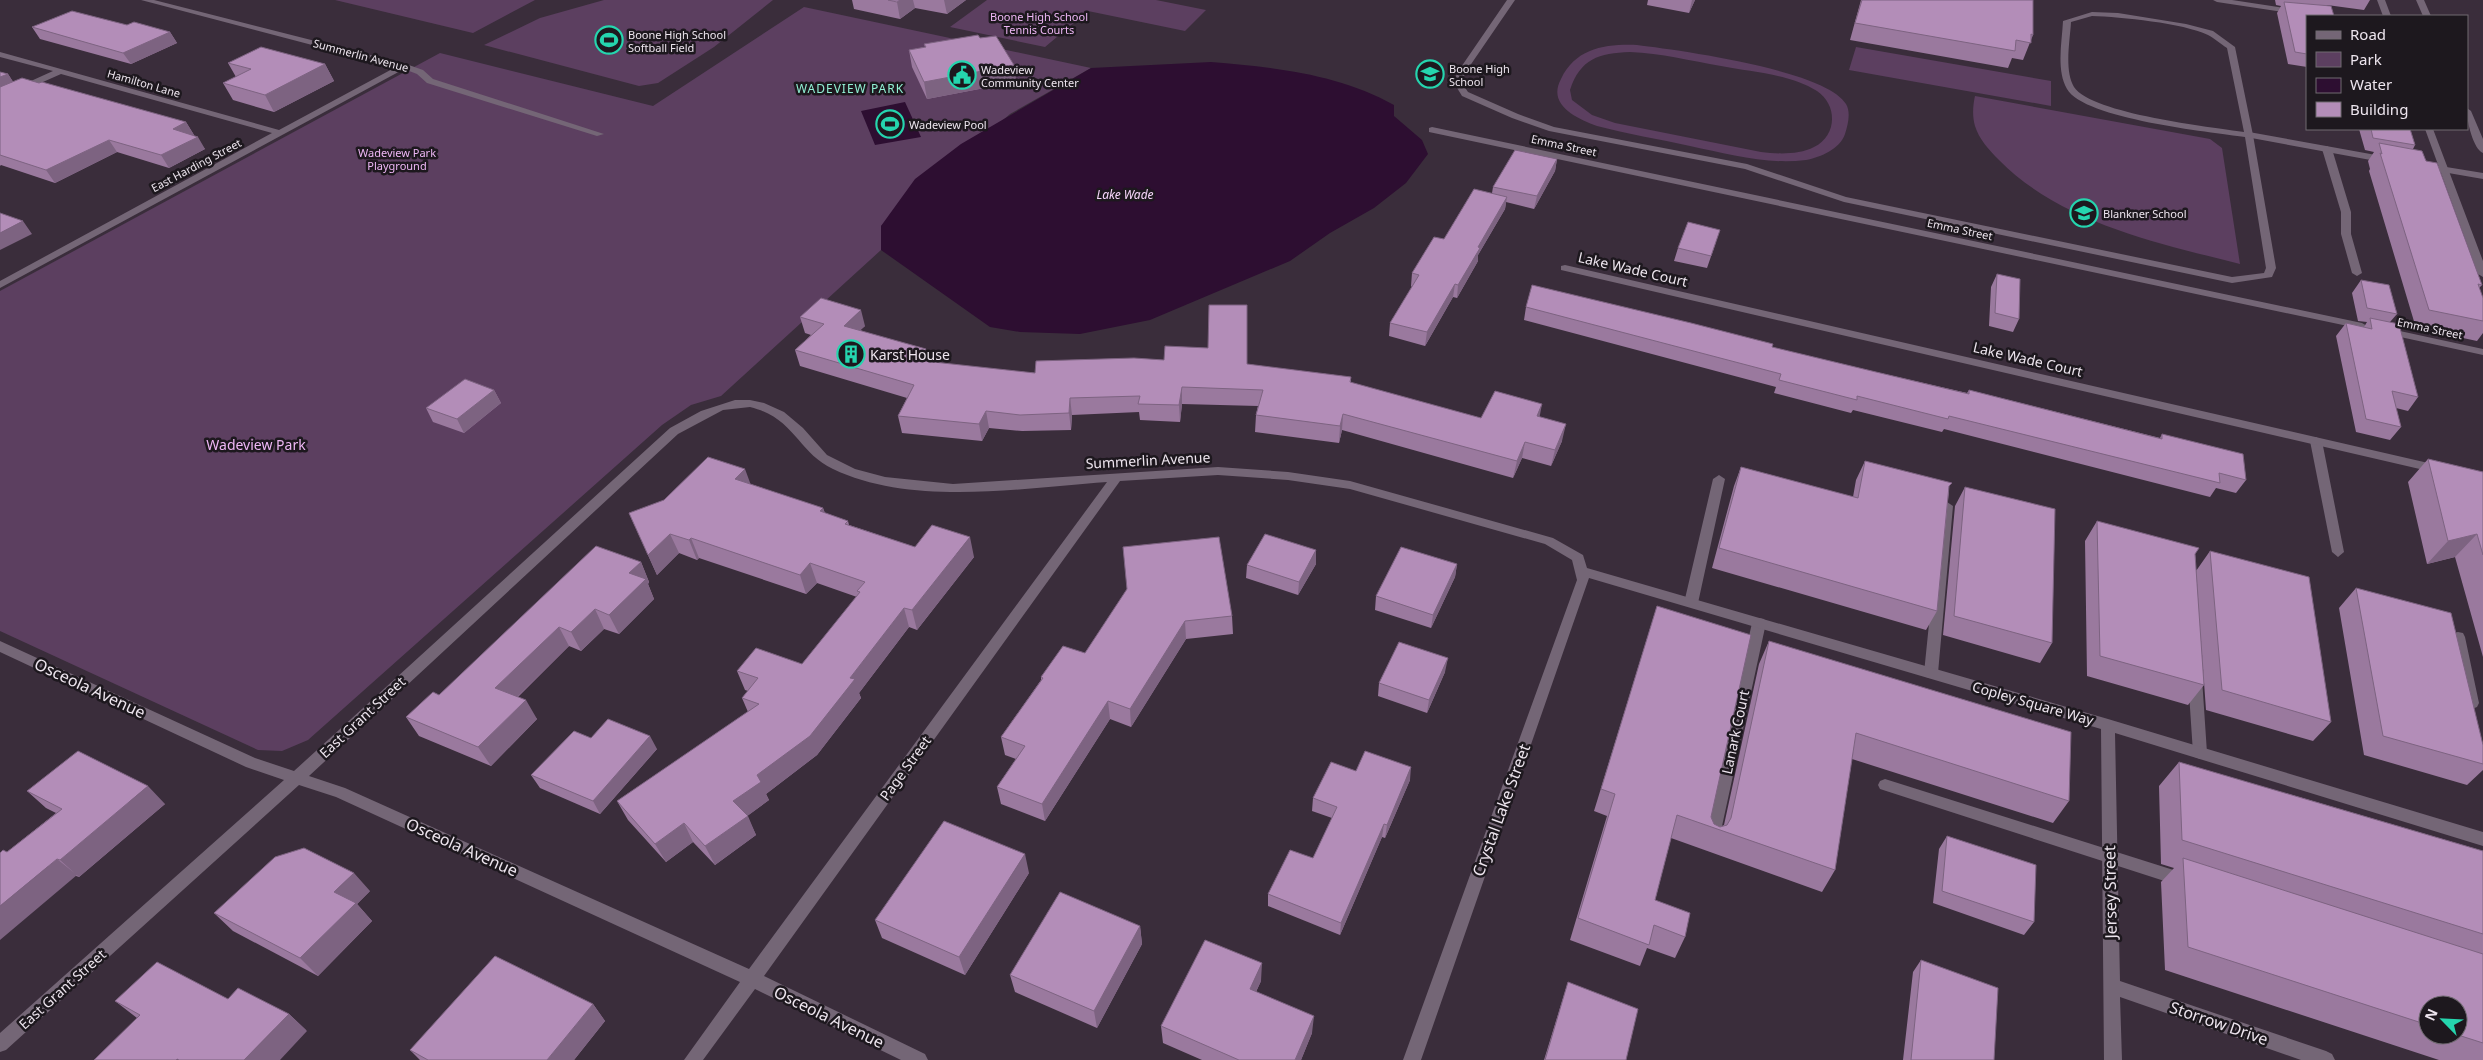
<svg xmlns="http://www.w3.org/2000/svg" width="2483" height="1060" font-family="'Noto Sans',sans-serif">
<rect width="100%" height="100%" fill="#3a2d3b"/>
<!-- green -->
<path fill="#5c3f60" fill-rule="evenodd" d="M335 0H535L473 33Z
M604 0H773L714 47 658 83 639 86 484 45 540 18Z
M987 0H1156L1206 10 1185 31 1088 11 1045 47 950 27Z
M804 7 1091 68 1010 114 881 226V250L721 396 691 405 662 425 308 740 282 751 258 750 0 631V291L440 53 653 106Z
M1637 45C1678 50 1826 70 1846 104 1851 112 1848 125 1845 134 1840 149 1821 157 1806 160 1767 165 1728 154 1690 146 1659 139 1627 134 1597 126 1576 118 1547 105 1561 79 1576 48 1605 44 1637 45ZM1630 52C1661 53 1691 61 1721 66 1752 72 1790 74 1817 91 1838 105 1837 136 1814 147 1799 155 1777 154 1761 152L1615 123 1592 115 1572 100 1570 90C1580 59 1599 53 1630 52Z
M1856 47 2051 81V106L1849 70Z
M1975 96 2210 139 2222 148 2240 264C2158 243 2061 223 1999 160 1989 150 1979 139 1975 126 1972 116 1973 105 1975 96Z"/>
<!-- water -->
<path fill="#2d0e31" d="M1211 62C1273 67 1339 74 1394 105V116L1422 140 1428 154 1406 183 1374 208 1330 233 1290 261 1150 320 1080 334 1020 332 990 327 881 250V226L915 179 961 144 1091 68Z
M905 102 921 137 875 145 861 111Z"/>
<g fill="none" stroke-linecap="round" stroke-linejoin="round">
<!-- service -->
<path fill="#746676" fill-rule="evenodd" d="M1507 0H1515L1465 73 1462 83 1468 92 1518 114 1554 127 1747 164 1846 197 2232 277 2264 273 2266 268 2245 137C2210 132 2084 119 2067 89 2056 70 2062 42 2063 21L2092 12 2118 13 2186 24 2213 31 2235 47 2253 135 2276 268 2272 277 2232 283 1844 202 1745 169 1549 131 1512 118 1462 96 1454 83 1457 73ZM2092 16C2121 17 2183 23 2208 35 2214 38 2221 44 2227 48L2244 132C2211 127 2092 114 2074 87 2064 70 2070 41 2071 22Z
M2327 146 2332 149 2351 212V234L2362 273 2357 276 2352 273 2341 234V212L2322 149Z
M2316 437 2322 441 2344 552 2338 557 2332 552 2310 441Z
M1719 475 1725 479 1698 603 1696 606H1686L1684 603 1713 479Z
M1947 502 1953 506 1938 673 1936 677 1931 678 1926 677 1924 673 1941 506Z
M1759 618 1764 619 1766 623 1719 840 1716 845 1711 847 1706 845 1703 840 1752 623 1754 619Z
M2195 673 2200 674 2202 678 2207 753 2205 757 2200 759 2195 757 2193 753 2188 678 2190 674Z
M1885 779 2183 873 2189 875 2191 880 2189 885 2183 887 1880 789 1878 785 1880 781Z"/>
<!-- minor -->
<path fill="#746676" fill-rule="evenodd" d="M141 0H154L406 64 423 70 433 79 604 134 597 136 427 83 417 74 404 69 0 288V281L272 133 61 74 0 101V95L53 71 0 57V52L279 130 396 67Z
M2213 0H2232L2323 14 2327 16H2309L2217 2Z
M1432 127 2362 323 2367 326 2362 329 1429 132V128Z
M2249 132 2387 157 2392 160 2387 163 2246 137V133Z
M2434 165 2483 173V179L2431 170V166Z
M1565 265 2437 465 2443 469 2437 473 1561 270V266Z
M2386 328 2483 349V355L2382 333 2381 331Z
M735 400H750L764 403 784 412 803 428 827 455 855 469 885 477 953 484 1218 467 1288 472 1350 481 1553 538 1583 555 1587 568 2108 719 2483 832V846L2115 733 2120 981 2326 1051 2332 1054 2335 1060H2301L2120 997 2122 1060H2104L2101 729 1589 578 1421 1060H1403L1577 580 1572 560 1545 544 1350 489 1288 480 1218 475 1120 481 764 976 925 1054 928 1060H901L755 989 703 1060H684L740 982 336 797 299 785 6 1050 0 1052V1033L284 780 246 767 0 652V641L255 758 294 771 670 428 701 411ZM750 407C795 418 798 453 833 469 912 507 1023 488 1107 482L749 969 345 788 309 776 678 434 723 410Z
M2458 632 2463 633 2465 637 2479 703 2477 707 2472 709 2467 707 2465 703 2451 637 2453 633Z"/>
<!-- tertiary -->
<path fill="#746676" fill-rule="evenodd" d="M2377 0H2385L2391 16H2383Z
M2416 0H2424L2431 16H2423Z
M2467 108 2471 111 2483 139V153C2473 149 2466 119 2467 108Z
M2425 129H2433L2483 261V277L2478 274Z"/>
</g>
<!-- wall -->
<path fill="#9a799e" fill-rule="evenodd" d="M852 0H966L947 14 915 8 900 19 854 9Z
M1648 0H1695L1689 13 1647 5Z
M1861 0H2033V35L2023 60 2012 58 2008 68 1850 40Z
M2275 0H2370L2364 10 2327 5 2326 6 2307 16V67L2288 64 2277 13 2281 6 2276 5Z
M127 25 170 32 177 43 131 64 40 39 32 27Z
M924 44 1014 65 1016 82 927 99 912 67 909 50 925 47Z
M228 63 325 64 334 81 274 112 233 100 223 83 236 77Z
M0 72 8 74 13 82 39 83 186 122 194 135H193L205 149 169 168 117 152 55 183 1 165 0 166Z
M2359 129H2410L2415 145 2413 149 2426 161 2482 285 2479 288 2483 298V333L2477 341 2416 328 2369 171 2370 169 2368 161 2374 152 2365 150Z
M1557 159 1555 171 1534 209 1506 202 1505 209 1478 255V261L1457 298 1453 297 1425 346 1389 336 1390 323 1412 287 1411 286 1412 273 1444 239 1492 193 1493 187Z
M1716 242 1707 268 1674 261 1678 248Z
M1997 274 2019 319 2013 332 1989 326 1991 287Z
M2361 280 2397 314 2390 322 2418 397 2408 411 2396 408 2401 427 2390 440 2356 432 2336 336 2346 323 2364 327 2367 322 2358 321 2352 293Z
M1526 307 1772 347 1876 372 1967 393 1969 390 2160 438 2162 434 2246 480 2236 493 2216 488 2210 497 1944 429 1942 432 1853 410 1851 413 1774 393 1776 387 1524 320Z
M800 317 865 326 860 330 928 362 1035 373 1247 364 1351 377V383L1481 418 1540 417 1562 441 1551 466 1522 458 1513 478 1342 430 1339 443 1255 432 1256 415 1258 406 1182 404 1180 422 1140 420 1139 412 1072 415 1071 430 1022 431 989 428 982 441 902 433 898 416 907 398 800 366 795 350 811 335 805 333Z
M494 390 501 403 464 433 433 422 426 408Z
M2428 459 2483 472V657L2455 557 2427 564 2408 482Z
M1865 461 1949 490 1937 611 1926 630 1712 568 1734 486 1741 467 1853 497 1856 480Z
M750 484 823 508 825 513 848 521 849 525 915 547 974 557 917 630 909 627 859 693 861 698 817 755 766 794 769 800 747 816 756 835 715 865 693 842 666 862 628 820 617 801 748 712 742 698 748 691 745 690 737 671 802 664 857 597 817 583 806 594 699 558 697 560 679 553 657 575 629 513Z
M1965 487 2052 643 2040 663 1943 635 1955 506Z
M2097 521 2195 554 2204 685 2188 705 2087 676 2085 541Z
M2210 551 2331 722 2313 741 2206 710 2196 571Z
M641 562 649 582 648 584 654 599 619 634 604 629 581 651 569 646 518 697 537 719 491 766 419 736 406 717Z
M1316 564 1298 595 1246 578 1247 565Z
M1457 564 1455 577 1431 628 1375 610 1376 596Z
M2356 588 2483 745V770L2467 785 2364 755 2339 608Z
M1127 590 1232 616 1233 634 1186 639 1131 727 1110 719 1045 821 1001 804 997 787 1016 759 1005 755 1001 737 1041 680V677L1085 653Z
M1657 606 1711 817 1714 824 1720 827 1724 825 1759 664 1769 641 2069 801 2053 823 1852 759 1835 870 1822 892 1671 838 1655 900 1685 937 1675 958 1647 948 1640 966 1570 940 1607 816 1594 811Z
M1445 672 1427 713 1378 696 1379 683Z
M591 738 657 749 600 814 540 788 531 775Z
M2179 762 2483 851V1060H2439L2165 970 2161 882 2174 868 2161 864 2159 786ZM2428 1005 2458 1035H2428Z
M1356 771 1410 780 1385 838 1382 837 1340 935 1268 906V894L1313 858 1332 818 1312 811 1313 798Z
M27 791 165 804 79 877 7 852 56 813 46 808Z
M1947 836 2034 922 2024 935 1933 903 1939 849Z
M1029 873 965 975 882 938 875 920Z
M370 891 357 904 372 921 318 976 233 931 214 913Z
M1140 926 1142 944 1097 1028 1015 992 1010 975Z
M1921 960 1994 1060H1903L1913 972Z
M1261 981 1256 992 1312 1033 1301 1060H1202L1163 1043 1161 1026Z
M1568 982 1626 1060H1544Z
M228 999 289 1014 307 1031 137 1018 115 1001Z
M593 1004 605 1021 574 1060H420L410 1050Z"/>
<!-- shaded-wall -->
<path fill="#7d6381" d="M900 0H913L915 8 900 19 897 2Z
M944 0H966L947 14Z
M1692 0H1695L1689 13Z
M170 32 177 43 131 64 123 53Z
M325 64 334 81 274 112 265 95Z
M1014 65 1016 82 927 99 924 82Z
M8 74 16 86 0 93V77Z
M186 122 194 135 180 141 173 129Z
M198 137 205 149 169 168 161 155Z
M109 140 117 152 55 183 46 170Z
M1557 159 1555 171 1534 209 1537 196Z
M1507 197 1505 209 1478 255V261L1457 298 1458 285 1478 247Z
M23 221 32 234 0 250V233Z
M1455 284 1453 297 1425 346 1427 332Z
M861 310 865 326 848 342 844 326Z
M926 349 929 366 915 360Z
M1182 387V404L1180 422 1179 405Z
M494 390 501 403 464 433 457 419Z
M1070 398 1072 415 1071 430 1069 413Z
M1542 404 1539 420 1537 416Z
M986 411 989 428 982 441 979 424Z
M1343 414 1342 430 1339 443 1340 426Z
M1566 424 1562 441 1551 466 1555 450Z
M1525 442 1522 458 1513 478 1517 461Z
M745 469 752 488 735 479Z
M823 508 829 527 820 511Z
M670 534 679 553 657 575 648 555Z
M2477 534 2455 557 2427 564 2448 541Z
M970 537 974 557 917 630 912 610Z
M691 538 699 558 697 560 689 540Z
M1316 550V564L1298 595 1299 582Z
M641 562 649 582 648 584 654 599 619 634 609 615 629 573Z
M810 563 817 583 806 594 800 575Z
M1457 564 1455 577 1431 628 1433 615Z
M904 608 909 627 859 693 861 698 817 755 766 794 769 800 742 820 733 801 850 678Z
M595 609 604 629 581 651 571 632Z
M1185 621 1186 639 1131 727 1130 709Z
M559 627 569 646 507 707 495 688Z
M1448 658 1445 672 1427 713 1429 700Z
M526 700 537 719 491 766 478 747Z
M1108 701 1110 719 1045 821 1042 804Z
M650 736 657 749 600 814 593 801Z
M1411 767 1410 780 1385 838 1387 825Z
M148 786 165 804 79 877 60 860Z
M748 816 756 835 715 865 705 846Z
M684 823 693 842 666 862 655 844Z
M1384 824 1382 837 1340 935 1341 923Z
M1025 854 1029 873 965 975 959 957Z
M57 859 77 875 0 940V906Z
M354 873 370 891 357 904 372 921 318 976 300 958 334 892Z
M1140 926 1142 944 1097 1028 1094 1011Z
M1262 963 1261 981 1249 1006 1250 989Z
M593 1004 605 1021 574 1060H547Z
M289 1014 307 1031 280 1060H244Z
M1314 1016 1312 1033 1301 1060H1295Z"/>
<!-- building -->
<path fill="#b38db8" stroke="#7d6381" d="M888 0H900L897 2Z
M1862 0H2033V35L2031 34V43L2016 40 2015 51 1855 23Z
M2284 2 2331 6 2334 16H2307V54L2295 52Z
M72 11 127 25 134 22 170 32 123 53 32 27Z
M978 35 980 38 996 36 1014 65 924 82 909 50 926 47 924 44Z
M261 47 325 64 265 95 223 83 251 69 228 63Z
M0 72 8 74 0 77Z
M22 78 39 83 42 82 186 122 173 129 198 137 161 155 109 140 46 170 0 155V87Z
M2371 129H2410L2415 145 2373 138Z
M2379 143 2422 151 2426 161 2437 163 2482 285 2478 284 2483 298V321L2429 310 2380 153 2382 154Z
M1515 150 1557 159 1537 196 1493 187Z
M1474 189 1507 197 1478 247 1480 248 1458 285 1455 284 1427 332 1390 323 1419 275 1412 273 1434 237 1444 239Z
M0 213 23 221 0 233Z
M1688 222 1720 230 1711 256 1678 248Z
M1997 274 2020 279 2019 319 1995 313Z
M2361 280 2389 285 2397 314 2367 308Z
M1532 285 1691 323 1773 344 1772 347 1876 372 1969 394V390L2162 439V434L2243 454 2246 480 2219 473 2220 483 1949 416 1948 419 1857 396V400L1779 380 1781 374 1526 307Z
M821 298 861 310 844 326 926 349 915 360 1035 373 1036 361 1134 358 1164 360 1165 346 1208 348 1209 305H1247V364L1351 377 1350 382 1481 418 1495 391 1542 404 1537 416 1566 424 1555 450 1525 442 1517 461 1343 414 1340 426 1256 415 1263 390 1182 387 1179 405 1138 404 1140 396 1070 398 1069 413 1020 415 986 411 979 424 898 416 914 385 795 350 824 324 800 317Z
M2370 318 2399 324 2418 397 2392 391 2401 427 2366 419 2346 323 2372 329Z
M465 379 494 390 457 419 426 408Z
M708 457 745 469 735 479 823 508 820 511 848 521 845 524 915 547 932 525 970 537 912 610 904 608 850 678 855 679 810 736 757 775 761 782 733 801 748 816 705 846 684 823 655 844 617 801 759 704 742 698 758 678 737 671 756 648 802 664 860 592 857 591 865 582 810 563 800 575 691 538 689 540 670 534 648 555 629 513 664 500Z
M2428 459 2483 472V555L2477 534 2448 541Z
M1865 461 1952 483 1949 486 1937 611 1719 548 1741 467 1858 498Z
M1965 487 2055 509 2052 643 1954 616Z
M2097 521 2199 548 2195 554 2204 685 2100 656Z
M1265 534 1316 550 1299 582 1247 565Z
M1219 537 1232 616 1185 621 1130 709 1108 701 1042 804 997 787 1025 746 1001 737 1043 678 1041 677 1063 646 1085 653 1127 589 1123 547Z
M596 546 641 562 629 573 646 579 609 615 595 609 571 632 559 627 495 688 526 700 478 747 406 717 433 692 439 695Z
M1401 547 1457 564 1433 615 1376 596Z
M2210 551 2309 577 2331 722 2222 690Z
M2356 588 2451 613 2483 745V764L2383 736Z
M1657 606 1751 635 1711 817 1714 824 1720 827 1727 825 1731 818 1769 641 2071 732 2069 801 1856 733 1835 870 1677 815 1655 900 1690 913 1685 937 1654 925 1649 945 1578 918 1615 794 1601 789Z
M1399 642 1448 658 1429 700 1379 683Z
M608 719 650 736 593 801 531 775 574 731 591 738Z
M78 751 148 786 60 860 57 859 0 906V853L3 850 7 852 62 809 27 791Z
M1365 751 1411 767 1387 825 1384 824 1341 923 1268 894 1290 850 1313 858 1337 807 1313 798 1331 762 1356 771Z
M2179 762 2483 851V934L2182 840Z
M944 821 1025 854 959 957 875 920Z
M1947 836 2036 865 2034 922 1942 891Z
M304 848 354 873 334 892 356 903 300 958 214 913 275 857Z
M2183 858 2483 954V1043L2458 1035V1005H2428V1025L2188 947Z
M1060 892 1140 926 1094 1011 1010 975Z
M1205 940 1262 963 1250 989 1314 1016 1295 1060H1239L1161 1026Z
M495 956 593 1004 547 1060H428L410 1050Z
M1921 960 1998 988 1994 1060H1911Z
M157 962 228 999 238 988 289 1014 244 1060H179L177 1059 176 1060H94L140 1015 115 1001Z
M1568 982 1638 1009 1626 1060H1545Z"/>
<!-- icons -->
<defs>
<g id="stadium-ring" transform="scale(1.4375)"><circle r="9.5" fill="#1d181e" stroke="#25d5ae" stroke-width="1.5"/><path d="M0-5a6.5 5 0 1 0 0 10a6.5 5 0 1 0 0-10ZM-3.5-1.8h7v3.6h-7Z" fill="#25d5ae"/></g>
<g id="school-ring" transform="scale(1.4375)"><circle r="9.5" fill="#1d181e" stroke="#25d5ae" stroke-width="1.5"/><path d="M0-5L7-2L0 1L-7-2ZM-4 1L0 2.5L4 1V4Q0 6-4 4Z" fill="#25d5ae"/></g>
<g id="civic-ring" transform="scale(1.4375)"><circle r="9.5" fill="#1d181e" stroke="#25d5ae" stroke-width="1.5"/><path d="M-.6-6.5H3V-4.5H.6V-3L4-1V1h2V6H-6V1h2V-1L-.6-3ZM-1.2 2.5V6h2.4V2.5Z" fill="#25d5ae"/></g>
<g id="building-ring" transform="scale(1.4375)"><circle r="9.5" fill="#1d181e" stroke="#25d5ae" stroke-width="1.5"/><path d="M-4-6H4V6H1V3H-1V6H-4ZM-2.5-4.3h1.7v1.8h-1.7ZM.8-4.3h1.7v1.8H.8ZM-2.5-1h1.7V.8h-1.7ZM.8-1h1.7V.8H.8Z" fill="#25d5ae"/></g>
</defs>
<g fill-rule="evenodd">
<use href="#stadium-ring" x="609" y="40"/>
<use href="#school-ring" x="1430" y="74"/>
<use href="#civic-ring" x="962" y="75"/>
<use href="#stadium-ring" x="890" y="124"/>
<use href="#school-ring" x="2084" y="213"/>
<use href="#building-ring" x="851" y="354"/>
</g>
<g text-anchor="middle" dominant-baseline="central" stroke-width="5" stroke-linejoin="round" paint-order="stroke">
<!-- far-park labels -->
<g font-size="11" fill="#eeb7f5" stroke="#1d181e">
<text x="1039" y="16">Boone High School<tspan x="1039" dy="13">Tennis Courts</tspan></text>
<text x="397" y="152">Wadeview Park<tspan x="397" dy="13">Playground</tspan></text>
</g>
<!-- far-poi labels -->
<g font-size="11" fill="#ede5ee" stroke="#1d181e" text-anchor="start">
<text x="628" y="34">Boone High School<tspan x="628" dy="13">Softball Field</tspan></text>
<text x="1449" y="68">Boone High<tspan x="1449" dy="13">School</tspan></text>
<text x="981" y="69">Wadeview<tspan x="981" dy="13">Community Center</tspan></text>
<text x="909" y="124">Wadeview Pool</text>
<text x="2103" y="213">Blankner School</text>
</g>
<!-- far-street labels -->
<g font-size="11" fill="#ede5ee" stroke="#1d181e">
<text transform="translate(361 55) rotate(15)">Summerlin Avenue</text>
<text transform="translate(144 83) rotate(16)">Hamilton Lane</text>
<text transform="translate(1564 145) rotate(12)">Emma Street</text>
<text transform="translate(196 165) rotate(-28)">East Harding Street</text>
<text transform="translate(1960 229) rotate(12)">Emma Street</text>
<text transform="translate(2430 328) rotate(12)">Emma Street</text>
</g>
<!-- far-neighbourhood labels -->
<g font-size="12" letter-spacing="1" fill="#91f1d4" stroke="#1d181e">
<text x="850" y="88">WADEVIEW PARK</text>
</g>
<!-- far-water labels -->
<g font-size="12" font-style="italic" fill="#f8d6fc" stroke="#1d181e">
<text x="1125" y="194">Lake Wade</text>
</g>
<!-- street labels -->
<g font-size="14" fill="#ede5ee" stroke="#1d181e">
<text transform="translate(1633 269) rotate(13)">Lake Wade Court</text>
<text transform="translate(2028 359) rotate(13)">Lake Wade Court</text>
<text transform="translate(1148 460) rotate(-3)">Summerlin Avenue</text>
<text transform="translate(2033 703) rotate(16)">Copley Square Way</text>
<text transform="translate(362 717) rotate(-43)">East Grant Street</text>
<text transform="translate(1735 732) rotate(-78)">Lanark Court</text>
<text transform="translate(905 768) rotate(-54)">Page Street</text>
<text transform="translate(62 989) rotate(-42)">East Grant Street</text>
</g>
<!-- poi labels -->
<g font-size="14" fill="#ede5ee" stroke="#1d181e" text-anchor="start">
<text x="870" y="354">Karst House</text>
</g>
<!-- park labels -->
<g font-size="14" fill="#eeb7f5" stroke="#1d181e">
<text x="256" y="444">Wadeview Park</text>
</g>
<!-- near-street labels -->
<g font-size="16" fill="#ede5ee" stroke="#1d181e">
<text transform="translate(90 688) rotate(25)">Osceola Avenue</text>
<text transform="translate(1501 810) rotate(-70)">Crystal Lake Street</text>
<text transform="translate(462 847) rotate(24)">Osceola Avenue</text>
<text transform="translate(2110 892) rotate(-91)">Jersey Street</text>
<text transform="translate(829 1017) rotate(26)">Osceola Avenue</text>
<text transform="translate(2219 1023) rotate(19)">Storrow Drive</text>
</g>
</g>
<!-- legend -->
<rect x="2306" y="15" width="162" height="115" fill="#1d181e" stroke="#706a71"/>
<rect x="2316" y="31" width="25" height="8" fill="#746676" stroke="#706a71"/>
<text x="2350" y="40" font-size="15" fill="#ede5ee">Road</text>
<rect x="2316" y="52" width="25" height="15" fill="#5c3f60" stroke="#706a71"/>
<text x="2350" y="65" font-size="15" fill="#ede5ee">Park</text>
<rect x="2316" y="78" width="25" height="15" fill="#2d0e31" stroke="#706a71"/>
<text x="2350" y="90" font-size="15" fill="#ede5ee">Water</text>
<rect x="2316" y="102" width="25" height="15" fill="#b38db8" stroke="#706a71"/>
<text x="2350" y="115" font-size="15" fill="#ede5ee">Building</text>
<!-- north arrow -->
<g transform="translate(2443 1020) rotate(294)"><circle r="24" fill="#1d181e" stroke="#706a71"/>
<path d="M0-4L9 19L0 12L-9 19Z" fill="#25d5ae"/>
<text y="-8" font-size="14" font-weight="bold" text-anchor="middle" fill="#ede5ee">N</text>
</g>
</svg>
